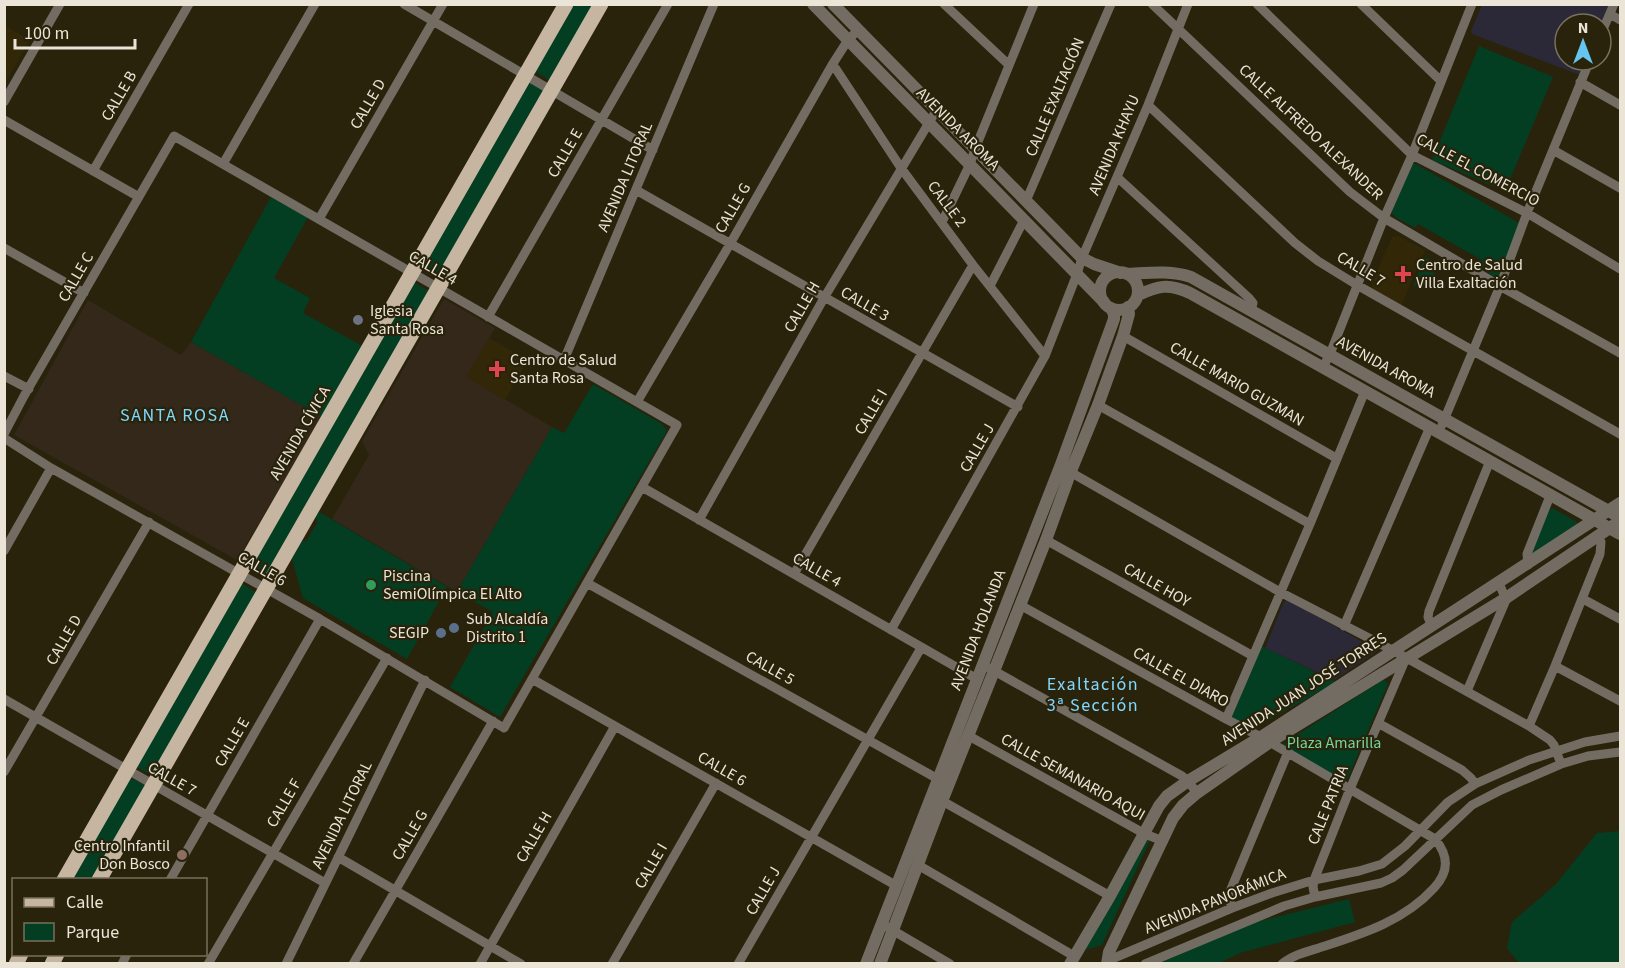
<svg xmlns="http://www.w3.org/2000/svg" width="1625" height="968" font-family="'Source Sans 3',sans-serif">
<rect width="100%" height="100%" fill="#2a230b"/>
<!-- commercial -->
<path fill="#34281a" d="M444 299 495 328 467 377 552 427 457 592 332 519 369 455 362 441Z
M88 300 181 355 191 342 322 417 237 560 14 435Z"/>
<!-- built -->
<path fill="#322808" d="M5 26 30 40 5 83Z
M1398 236 1425 250 1401 306 1372 290V284L1392 237Z
M489 338 528 360 505 400 466 377Z"/>
<!-- education -->
<path fill="#2b2838" d="M1482 5H1609L1601 24H1565V60H1587L1580 75 1472 34 1471 31Z
M1288 600 1375 649 1376 652 1334 680 1265 648 1284 602Z"/>
<!-- green -->
<path fill="#033e22" d="M571 5H593L549 80 533 70Z
M1479 46 1553 77 1505 191 1432 160Z
M527 81 543 90 438 274 422 265Z
M1412 162 1519 223V227L1499 275 1495 277 1479 267 1482 260 1418 224 1415 228 1395 217 1391 211Z
M271 197 308 217 274 278 310 298 303 313 364 347 322 417 191 342Z
M1425 257 1439 264 1426 291 1413 285Z
M413 282 429 291 266 576 249 566Z
M593 384 662 424 667 431 500 717 450 687 493 612 457 592 552 427 564 433Z
M1552 508 1577 522V528L1531 556V550L1547 511Z
M319 512 447 587 407 659 303 598 292 559 302 541 307 540 317 523 316 516Z
M241 583 257 593 151 775 135 766Z
M1261 646 1336 682 1251 730 1233 719 1232 715Z
M1383 680 1386 681 1388 684 1346 782 1281 745Z
M129 777 146 786 92 879 70 880Z
M1620 831V963H1519L1507 948 1512 922 1556 884 1597 833Z
M1144 838 1150 840 1102 945 1078 952Z
M1349 899 1355 922 1240 953 1219 963 1158 964 1244 925Z"/>
<g fill="none" stroke-linecap="round" stroke-linejoin="round">
<!-- minor -->
<path stroke="#736c62" stroke-width="9" d="M404 4 653 150
M944 4 1009 65
M1152 4 1350 192 1384 218 1500 286 1620 353
M1257 4 1412 155 1527 213 1620 269
M1361 4 1441 81
M1610 14 1620 20
M1601 34 1614 4
M832 65 836 69 901 168 973 265 1045 356
M1580 82 1620 105
M4 102 60 4
M1148 105 1295 243 1318 261 1357 285 1620 434
M4 120 139 197
M1553 150 1620 188
M223 164 315 4
M93 171 189 4
M1117 177 1249 298 1253 303 1251 310
M636 190 1018 407
M1026 201 1111 4
M319 219 443 4
M942 222 970 164 975 149 1034 4
M4 248 84 293
M990 286 1024 220
M488 317 668 4
M1123 336 1336 458
M564 360 714 4
M1323 367 1330 354 1384 218 1412 155 1472 4
M4 376 29 389
M637 402 730 244 832 65 848 40 858 30
M1098 405 1310 524
M1442 425 1500 286 1527 213 1590 60
M4 434 24 396 174 136 677 425 504 728 320 619 51 468 4 438
M1065 469 1280 592 1394 651 1529 726 1550 740 1554 745 1561 764
M642 487 977 679
M699 520 824 298 936 111
M1046 540 1253 656
M4 551 51 468
M1528 565 1527 554 1550 496
M794 574 973 265
M587 583 938 779
M1583 599 1620 619
M1020 605 1226 719 1261 737 1435 839C1449 856 1449 872 1434 888 1405 920 1365 933 1325 946 1310 951 1294 954 1282 964
M1431 625 1428 617 1429 611 1490 461
M1344 626 1430 427
M891 630 1045 356 1077 274 1082 258 1148 105 1188 4
M1555 666 1620 701
M989 668 1182 776 1188 781 1197 793
M532 679 897 886
M1467 691 1506 600 1499 583
M4 699 325 883
M1226 719 1310 524 1365 391
M1378 723 1462 770 1471 778 1475 784
M1529 726 1555 666 1600 554 1601 542 1597 536
M969 736 1145 834 1163 841
M4 772 149 522
M937 798 1110 896
M338 857 521 964
M918 865 1074 956
M170 880 320 619
M1315 897 1313 887 1314 880 1350 789 1406 658
M1232 908 1230 901 1231 889 1288 752
M882 924 950 964
M1107 961 1232 908 1272 893 1314 880 1359 871 1382 864 1405 846 1448 802 1475 784 1529 760 1585 742 1620 736
M122 964 127 954
M208 964 387 658
M286 964 425 680
M353 964 493 721
M480 964 615 726
M612 964 716 783
M738 964 921 648
M1145 964 1284 906 1315 897 1381 883 1392 878 1403 870 1472 805 1501 790 1561 764 1588 756 1620 752"/>
<!-- tertiary -->
<path stroke="#736c62" stroke-width="12" d="M813 4 1104 302
M833 4 1082 258 1094 264 1121 273
M1100 291a19 19 0 1 1 38 0a19 19 0 1 1-38 0Z
M1127 274C1149 273 1169 270 1191 277L1614 514
M1138 295C1158 286 1168 283 1190 293L1620 534
M866 964 1060 467 1114 319V314L1111 308
M880 964 942 801 994 671 1046 540 1071 471 1098 405 1123 336 1129 314 1128 307
M1070 964 1110 896 1159 806 1167 796 1188 781 1261 737 1620 503
M1107 964 1109 952 1173 818 1183 805 1197 793 1270 742 1506 598 1620 521"/>
<!-- primary -->
<path stroke="#c5b5a1" stroke-width="15" d="M64 880 566 4
M99 880 601 4
M16 964 21 954
M52 964 57 954"/>
</g>
<!-- markers -->
<g fill="#e0444e" stroke="#2a230b" stroke-width="2">
<path d="M1400 265h6v6h6v6h-6v6h-6v-6h-6v-6h6z"/>
<path d="M494 360h6v6h6v6h-6v6h-6v-6h-6v-6h6z"/>
</g>
<circle fill="#6b7280" stroke="#2a230b" stroke-width="2" cx="358" cy="320" r="6"/>
<circle fill="#2e9e5b" stroke="#2a230b" stroke-width="2" cx="371" cy="585" r="6"/>
<g fill="#5c6f8a" stroke="#2a230b" stroke-width="2">
<circle cx="454" cy="628" r="6"/>
<circle cx="441" cy="633" r="6"/>
</g>
<circle fill="#8d6e63" stroke="#2a230b" stroke-width="2" cx="182" cy="855" r="6"/>
<g text-anchor="middle" dominant-baseline="central" stroke-width="4.5" stroke-linejoin="round" paint-order="stroke">
<!-- street labels -->
<g font-size="16" fill="#eae5d7" stroke="#2a230b">
<text transform="translate(119 96) rotate(-60)">CALLE B</text>
<text transform="translate(1055 97) rotate(-67)">CALLE EXALTACIÓN</text>
<text transform="translate(368 104) rotate(-60)">CALLE D</text>
<text transform="translate(958 129) rotate(45)">AVENIDA AROMA</text>
<text transform="translate(1311 132) rotate(43)">CALLE ALFREDO ALEXANDER</text>
<text transform="translate(1114 145) rotate(-67)">AVENIDA KHAYU</text>
<text transform="translate(565 153) rotate(-60)">CALLE E</text>
<text transform="translate(1478 170) rotate(28)">CALLE EL COMERCIO</text>
<text transform="translate(625 177) rotate(-67)">AVENIDA LITORAL</text>
<text transform="translate(947 204) rotate(53)">CALLE 2</text>
<text transform="translate(733 208) rotate(-60)">CALLE G</text>
<text transform="translate(433 268) rotate(30)">CALLE 4</text>
<text transform="translate(1361 269) rotate(31)">CALLE 7</text>
<text transform="translate(76 277) rotate(-60)">CALLE C</text>
<text transform="translate(865 304) rotate(30)">CALLE 3</text>
<text transform="translate(802 307) rotate(-60)">CALLE H</text>
<text transform="translate(1386 367) rotate(29)">AVENIDA AROMA</text>
<text transform="translate(1237 384) rotate(30)">CALLE MARIO GUZMAN</text>
<text transform="translate(871 412) rotate(-60)">CALLE I</text>
<text transform="translate(300 433) rotate(-60)">AVENIDA CÍVICA</text>
<text transform="translate(977 448) rotate(-60)">CALLE J</text>
<text transform="translate(262 569) rotate(30)">CALLE 6</text>
<text transform="translate(817 570) rotate(30)">CALLE 4</text>
<text transform="translate(1157 585) rotate(29)">CALLE HOY</text>
<text transform="translate(978 630) rotate(-69)">AVENIDA HOLANDA</text>
<text transform="translate(64 640) rotate(-60)">CALLE D</text>
<text transform="translate(770 668) rotate(29)">CALLE 5</text>
<text transform="translate(1181 677) rotate(29)">CALLE EL DIARO</text>
<text transform="translate(1304 689) rotate(-33)">AVENIDA JUAN JOSÉ TORRES</text>
<text transform="translate(232 742) rotate(-60)">CALLE E</text>
<text transform="translate(722 769) rotate(30)">CALLE 6</text>
<text transform="translate(1073 777) rotate(29)">CALLE SEMANARIO AQUI</text>
<text transform="translate(172 779) rotate(29)">CALLE 7</text>
<text transform="translate(284 803) rotate(-60)">CALLE F</text>
<text transform="translate(1328 805) rotate(-68)">CALE PATRIA</text>
<text transform="translate(342 815) rotate(-64)">AVENIDA LITORAL</text>
<text transform="translate(410 835) rotate(-60)">CALLE G</text>
<text transform="translate(534 837) rotate(-60)">CALLE H</text>
<text transform="translate(651 866) rotate(-60)">CALLE I</text>
<text transform="translate(763 891) rotate(-60)">CALLE J</text>
<text transform="translate(1215 901) rotate(-22)">AVENIDA PANORÁMICA</text>
</g>
<!-- poi labels -->
<g font-size="16" fill="#eae5d7" stroke="#2a230b" text-anchor="start">
<text x="1416" y="265">Centro de Salud<tspan x="1416" dy="18">Villa Exaltación</tspan></text>
<text x="370" y="311">Iglesia<tspan x="370" dy="18">Santa Rosa</tspan></text>
<text x="510" y="360">Centro de Salud<tspan x="510" dy="18">Santa Rosa</tspan></text>
<text x="383" y="576">Piscina<tspan x="383" dy="18">SemiOlímpica El Alto</tspan></text>
<text x="466" y="619">Sub Alcaldía<tspan x="466" dy="18">Distrito 1</tspan></text>
<text x="429" y="633" text-anchor="end">SEGIP</text>
<text x="170" y="846" text-anchor="end">Centro Infantil<tspan x="170" dy="18">Don Bosco</tspan></text>
</g>
<!-- park labels -->
<g font-size="16" fill="#73d79c" stroke="#2a230b">
<text x="1334" y="743">Plaza Amarilla</text>
</g>
<!-- neighbourhood labels -->
<g font-size="18" letter-spacing="1.5" fill="#81d8ff" stroke="#2a230b">
<text x="175" y="415">SANTA ROSA</text>
<text x="1093" y="684">Exaltación<tspan x="1093" dy="21">3ª Sección</tspan></text>
</g>
</g>
<!-- border -->
<rect width="1625" height="968" fill="none" stroke="#eae5d7" stroke-width="12"/>
<!-- legend -->
<rect x="12" y="878" width="195" height="78" fill="#2a230b" stroke="#77715d" stroke-width="1.5"/>
<rect x="24" y="898" width="30" height="9" fill="#c5b5a1" stroke="#77715d" stroke-width="1.5"/>
<text x="66" y="908" font-size="18" fill="#eae5d7">Calle</text>
<rect x="24" y="923" width="30" height="18" fill="#033e22" stroke="#77715d" stroke-width="1.5"/>
<text x="66" y="938" font-size="18" fill="#eae5d7">Parque</text>
<!-- north arrow -->
<g transform="translate(1583 42)"><circle r="28" fill="#2a230b" stroke="#77715d" stroke-width="1.5"/>
<path d="M0-4.5L10 22L0 15L-10 22Z" fill="#65c5ee"/>
<text y="-9" font-size="16" font-weight="bold" text-anchor="middle" fill="#eae5d7">N</text>
</g>
<!-- scale -->
<path d="M15 39v9h120v-9" fill="none" stroke="#eae5d7" stroke-width="3"/>
<text x="24" y="39" font-size="18" fill="#eae5d7" stroke="#2a230b" stroke-width="4.5" paint-order="stroke">100 m</text>
</svg>
